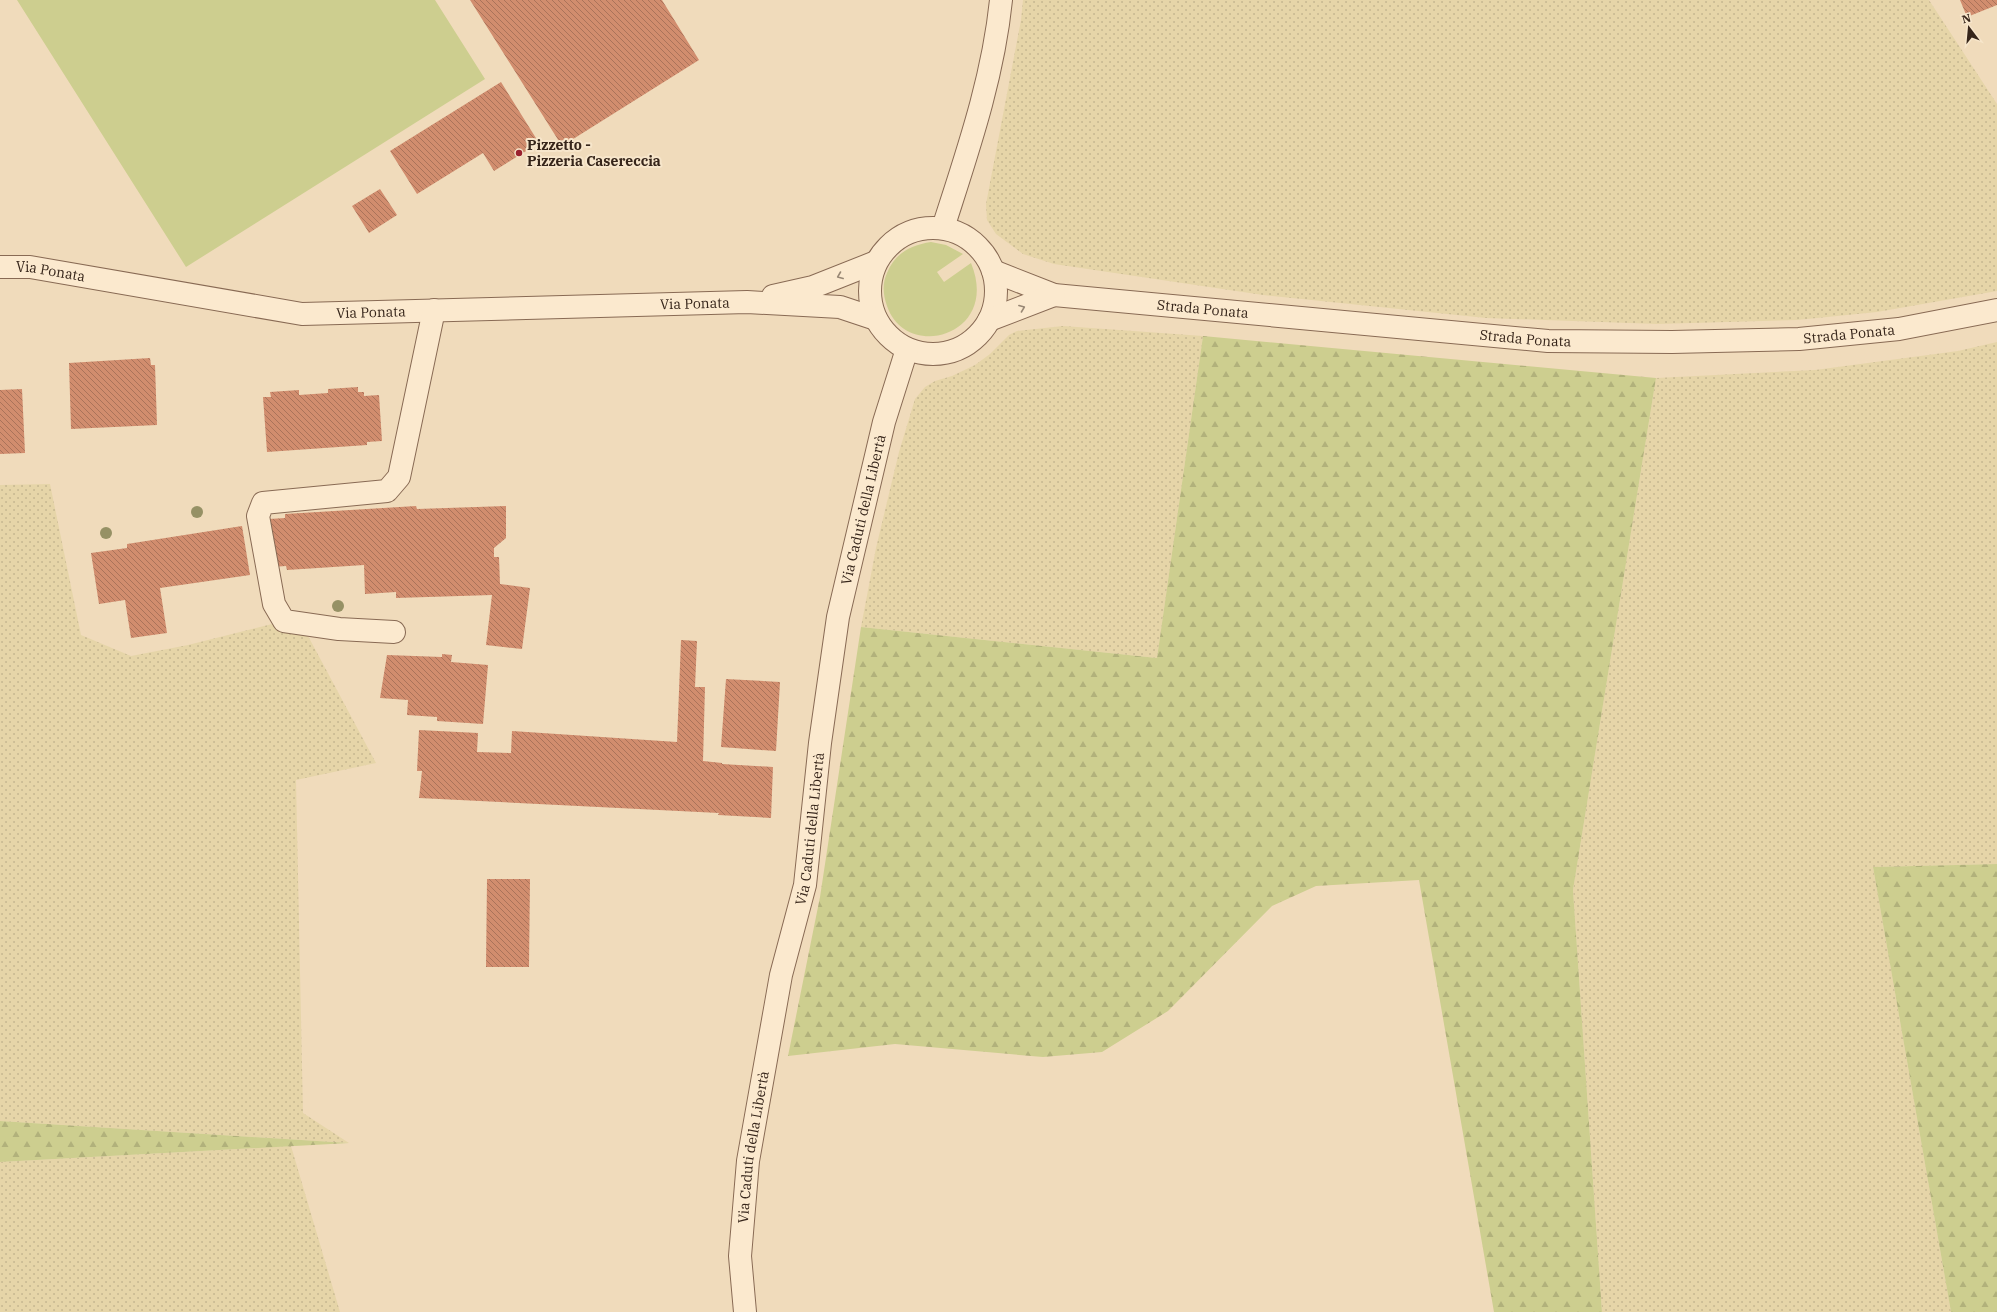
<svg xmlns="http://www.w3.org/2000/svg" width="1997" height="1312" font-family="'IBM Plex Serif',serif">
<defs>
<pattern id="farmland-dots" width="8" height="8" patternUnits="userSpaceOnUse"><rect width="8" height="8" fill="#e6d5a8"/><path d="M2 2h.1M6 6h.1" fill="none" stroke="#c6b790" stroke-width="1.8" stroke-linecap="round"/></pattern>
<pattern id="forest-firs" width="22" height="20" patternUnits="userSpaceOnUse"><rect width="22" height="20" fill="#cdce8f"/><path d="M5 1l3.5 6h-7zM16 11l3.5 6h-7z" fill="#b1b17b"/></pattern>
<pattern id="building-back-hatch" width="6" height="6" patternUnits="userSpaceOnUse"><rect width="6" height="6" fill="#d18d6e"/><path d="M-1 5l2 2M0 0l6 6M5-1l2 2" fill="none" stroke="#aa735a"/></pattern>
</defs>
<rect width="100%" height="100%" fill="#f0dbbb"/>
<!-- farmland -->
<path fill="url(#farmland-dots)" d="M1023 0H1929L1997 104V291L1877 312 1797 320 1657 324 1486 318 1263 295 1054 264 1023 254 996 234 987 220 986 204 1021 20Z
M1063 326 1203 336 1157 658 861 627 876 548 899 452 915 399 925 387 935 381 952 376 975 365 990 354 1009 335 1017 331Z
M1997 342V864L1873 867 1951 1312H1602L1573 890 1656 378 1815 370 1958 351Z
M50 484 81 635 131 656 188 645 284 621H300L376 763 296 780 303 1113 349 1143 0 1121V485Z
M291 1146 340 1312H0V1162Z"/>
<!-- grass -->
<path fill="#cdce8f" d="M17 0H435L485 79 186 267Z
M931 242 946 245 963 254 937 272 944 282 971 263C1001 336 906 362 887 306 883 295 882 284 887 273 895 253 911 245 931 242Z"/>
<!-- forest -->
<path fill="url(#forest-firs)" d="M1203 336 1656 378 1573 890 1602 1312H1494L1419 880 1316 886 1272 906 1168 1011 1102 1052 1043 1057 895 1044 788 1056 820 897 861 627 1157 658Z
M1997 864V1312H1951L1873 867Z
M0 1121 349 1143 0 1162Z"/>
<!-- building -->
<path fill="url(#building-back-hatch)" d="M470 0H662L699 60 562 146Z
M1960 0H1997V5L1967 17Z
M501 82 539 143 494 171 483 153 417 194 390 151Z
M380 189 397 215 369 233 352 206Z
M150 358 151 365H155L157 425 71 429 69 363Z
M358 387V392H364V396L379 395 382 441 367 442V445L267 452 263 397H271L270 392 299 390V395L328 393V389Z
M22 389 25 453 0 454V390Z
M416 506 417 509 506 506V538L494 548V557H499L500 584 530 588 522 649 486 645 492 595 396 598V592L365 594 364 565 287 570 286 566 272 567 269 519 285 518V514Z
M242 526 250 575 160 588 167 633 131 638 125 600 99 604 91 553 127 548V544Z
M681 640 697 641 695 687H705L703 761 722 763V764L773 767 771 818 718 815 719 813 419 798 422 771H417L419 730 478 733 477 752 511 753 512 731 677 742Z
M442 654 452 655 451 662 488 665 483 724 437 721V717L407 715 408 700 380 698 387 655 442 657Z
M726 679 780 682 776 751 721 747Z
M487 879H530L529 967H486Z"/>
<g fill="none" stroke-linecap="round" stroke-linejoin="round">
<!-- street casing -->
<g stroke="#886a54" stroke-width="24">
<g id="street">
<circle cx="933" cy="291" r="63"/>
<path d="M943 228C967 153 993 79 1001 0"/>
<path id="s1" d="M0 267H30L302 314 747 302 840 307 876 319"/>
<path id="s2" d="M993 271 1054 295 1548 341 1672 342 1799 339 1899 329 1997 310"/>
<path d="M773 296 813 287 876 262"/>
<path d="M989 320 1054 295"/>
<path d="M394 632 339 629 284 621 274 604 258 516 263 503 387 491 399 477 434 310"/>
<path id="s3" d="M745 1312 740 1256 748 1161 781 975 805 885 820 743 838 617 884 422 907 349"/>
</g>
</g>
<!-- street -->
<use href="#street" stroke="#fbe9ce" stroke-width="22"/>
</g>
<!-- trees -->
<g fill="#969165">
<circle cx="197" cy="512" r="6"/>
<circle cx="106" cy="533" r="6"/>
<circle cx="338" cy="606" r="6"/>
</g>
<!-- one-way arrows -->
<defs><path id="oneway-chevron" d="M-2-3.5L2.5 0L-2 3.5" fill="none" stroke-width="1.6" stroke-linecap="round" stroke-linejoin="round"/></defs>
<g stroke="#988774">
<use href="#oneway-chevron" transform="translate(840 276) rotate(158)"/>
<use href="#oneway-chevron" transform="translate(1022 308) rotate(-21)"/>
</g>
<!-- markers -->
<circle fill="#9a212f" stroke="#f7e6cb" stroke-width="1.5" cx="519" cy="153" r="4"/>
<g text-anchor="middle" dominant-baseline="central" stroke-width="4" stroke-linejoin="round" paint-order="stroke">
<!-- poi labels -->
<g font-size="14" font-weight="bold" fill="#36251a" stroke="#f7e6cb" text-anchor="start">
<text x="527" y="145">Pizzetto -<tspan x="527" dy="16">Pizzeria Casereccia</tspan></text>
</g>
<!-- street labels -->
<g font-size="14" fill="#36251a" stroke="#f7e6cb">
<text stroke="none"><textPath href="#s1" startOffset="51">Via Ponata</textPath></text>
<text stroke="none"><textPath href="#s1" startOffset="699">Via Ponata</textPath></text>
<text stroke="none"><textPath href="#s2" startOffset="215">Strada Ponata</textPath></text>
<text stroke="none"><textPath href="#s1" startOffset="375">Via Ponata</textPath></text>
<text stroke="none"><textPath href="#s2" startOffset="863">Strada Ponata</textPath></text>
<text stroke="none"><textPath href="#s2" startOffset="539">Strada Ponata</textPath></text>
<text stroke="none"><textPath href="#s3" startOffset="814">Via Caduti della Libertà</textPath></text>
<text stroke="none"><textPath href="#s3" startOffset="490">Via Caduti della Libertà</textPath></text>
<text stroke="none"><textPath href="#s3" startOffset="166">Via Caduti della Libertà</textPath></text>
</g>
</g>
<!-- north arrow -->
<g transform="translate(1969 28) rotate(344)" stroke="#f7e6cb" stroke-width="3" paint-order="stroke">
<path d="M0-3L7 15L0 10L-7 15Z" fill="#36251a"/>
<text y="-6" font-size="11" font-weight="bold" text-anchor="middle" fill="#36251a">N</text>
</g>
</svg>
